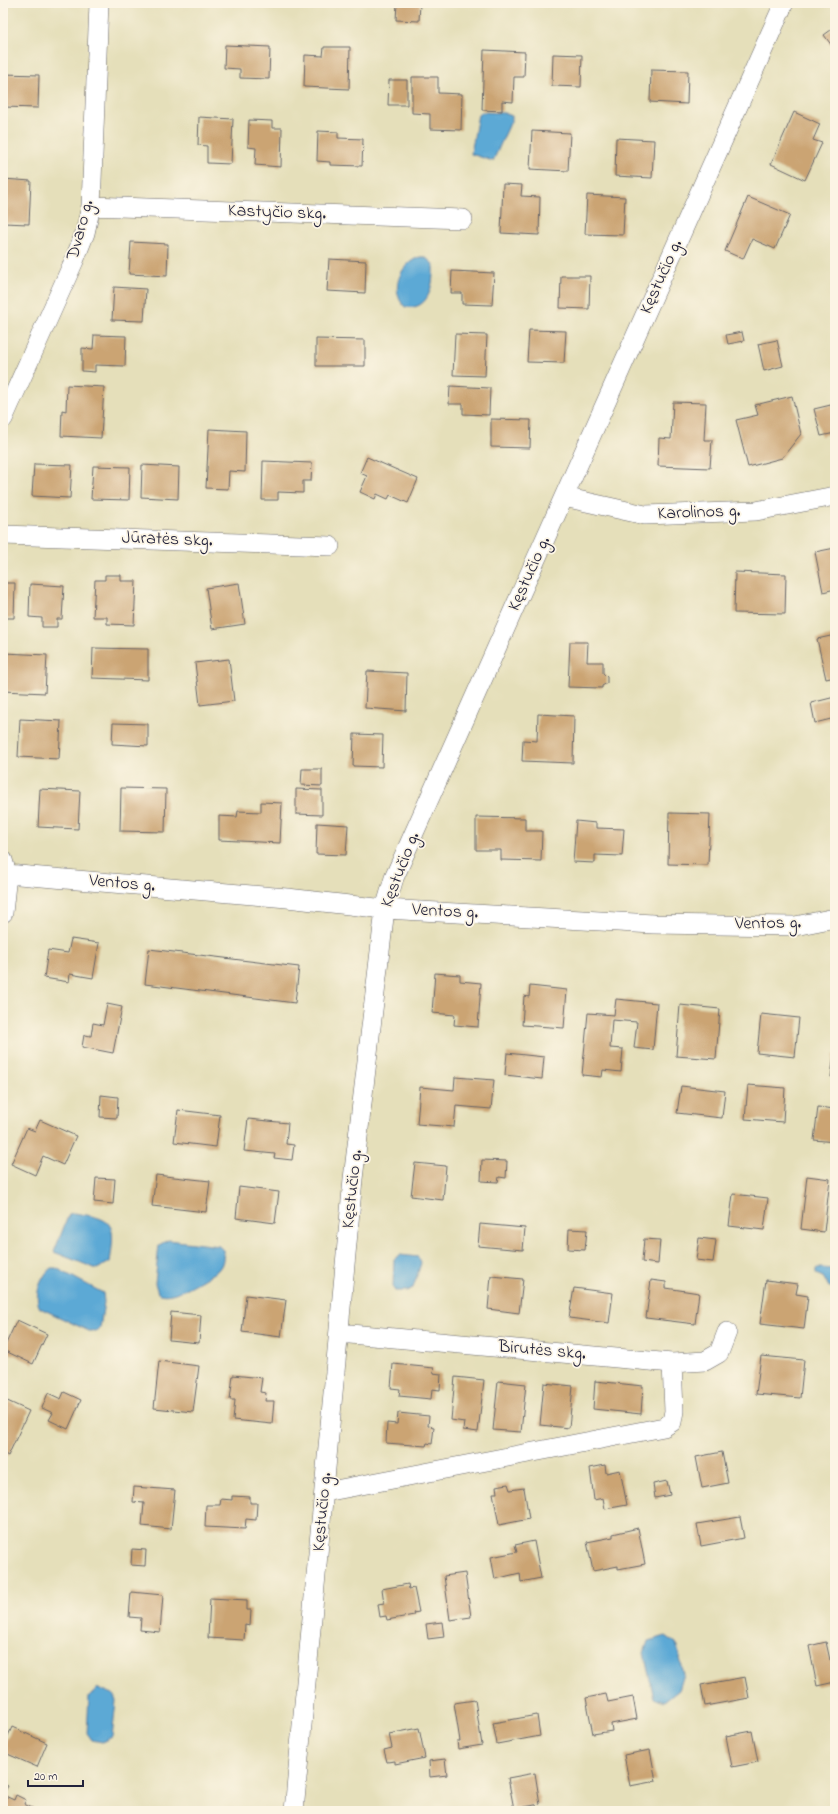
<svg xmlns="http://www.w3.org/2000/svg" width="838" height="1814" font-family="'Indie Flower',sans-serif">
<rect width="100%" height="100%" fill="#fcf5e5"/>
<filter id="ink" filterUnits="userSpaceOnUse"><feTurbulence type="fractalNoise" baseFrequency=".025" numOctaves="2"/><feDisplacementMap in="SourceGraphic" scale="8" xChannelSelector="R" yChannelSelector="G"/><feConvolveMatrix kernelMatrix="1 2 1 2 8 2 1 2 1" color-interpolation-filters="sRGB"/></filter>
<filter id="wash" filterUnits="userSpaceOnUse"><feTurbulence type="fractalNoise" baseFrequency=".012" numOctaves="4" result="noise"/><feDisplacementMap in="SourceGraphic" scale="16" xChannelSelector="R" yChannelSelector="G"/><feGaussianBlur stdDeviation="0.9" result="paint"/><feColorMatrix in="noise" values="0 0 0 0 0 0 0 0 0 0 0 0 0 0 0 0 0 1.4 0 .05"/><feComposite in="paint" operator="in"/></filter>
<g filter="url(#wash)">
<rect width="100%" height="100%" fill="#e5dfba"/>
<!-- water -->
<path fill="#5ca9d5" stroke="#3f6688" d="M482 112 504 113 512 116V119L493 161 471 154 478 114Z
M420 257H425L433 264C434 283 430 311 405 307 389 291 400 263 420 257Z
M74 1213C114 1219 116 1222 110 1262L97 1269 54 1252 69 1214Z
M168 1240 219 1246 223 1250C224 1259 223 1265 217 1271 203 1279 172 1301 158 1293L155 1283 159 1245Z
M400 1255 418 1257 421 1263 413 1288 406 1291H395L393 1288 394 1259Z
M51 1268H56L103 1293 104 1302 100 1328 97 1331H89L40 1308C33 1297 41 1276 51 1268Z
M821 1268 835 1269V1287H829L823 1277 816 1274V1269Z
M666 1636 676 1643 684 1674 679 1690 664 1702 654 1698 644 1653 648 1641Z
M98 1688 113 1694 116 1701 112 1737 102 1742 92 1740 87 1733 89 1697Z"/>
<g id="blocks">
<!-- building -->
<path fill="#cba473" d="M397 3H420L419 21 396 20Z
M835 27V50L824 35Z
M225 45 270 47 269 79 240 78V69L224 68Z
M324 47H350L349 89 304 87 305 55 323 56Z
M484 50 525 52 524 77H514L513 102 502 101V111L482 110Z
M553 54 582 55 581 87 552 86Z
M651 70 688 71 687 104 650 102Z
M3 74 39 75 38 108 3 107Z
M412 77H438V93L462 94 461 130 430 129V114L412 113Z
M389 80H407V105H388Z
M794 112 820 124 813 140 822 143 805 180 771 164Z
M199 117 233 119 231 164 207 163V146L198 145Z
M249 120 272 121V128H282L281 167 255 165 256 148 248 147Z
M318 131 338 132V138L363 139 362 166 330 165V162L317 161Z
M532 131 570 133 568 171 530 169Z
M616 138 654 140 652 178 615 176Z
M3 179 31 181 29 224 3 223Z
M503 184 522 185 521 196 540 197 539 235 501 233Z
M587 195 625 197 623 235 585 234Z
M748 197 790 215 775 249 752 239 743 259 725 251Z
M131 242 168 244 167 276 129 274Z
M329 259 366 261 365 293 327 291Z
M452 271 494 273 492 305 462 304V293H451Z
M561 276H590L589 309 560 308Z
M114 287 146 289 144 321 112 320Z
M529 330 566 331 564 363 527 362Z
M742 332 744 341 728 344 726 335Z
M455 334 487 335 485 376 453 375Z
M94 335 126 336 125 366 95 365V372L82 371V348L93 349Z
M316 339 365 340V366H316Z
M777 340 783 366 764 371 758 344Z
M67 385 104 387 101 438 61 436 62 410 66 411Z
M450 386 490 388 489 415 463 414V404H449Z
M792 396 801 434 782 458 748 467 736 420 758 415 755 405Z
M673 402 706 403 704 440H712L710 468 658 466 659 438 671 439Z
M835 404V433L821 436 814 409Z
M491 419 531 420 530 448 491 447Z
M209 429 246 431 245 472 229 471 228 489 206 488Z
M367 457 418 479 408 503 390 495 388 499 377 494 375 499 360 492 367 476 360 473Z
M263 461 312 463 311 481H303V493L278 492V500H262Z
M34 464 72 465 70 498 32 496Z
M142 465 179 467 178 499 141 497Z
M93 466 130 467 129 500 91 499Z
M835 548V589L823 592 815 552Z
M735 572 786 574 785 614 734 613Z
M105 575H121V581H136L134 625 107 624V617H93L95 580H105Z
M3 583H15L14 618H3Z
M239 583 245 624 212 629 206 588Z
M30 584 64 586 62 619H57V627H42V618L29 617Z
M835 635V677L826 679 817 639Z
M570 642H588L587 662H603V673L607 677V683L602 686V688L568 687Z
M93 648 148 649V680L92 678Z
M4 653 47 655 45 693 3 691Z
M229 659 234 701 200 705 195 663Z
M367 671 407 673 406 711 365 708Z
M835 697V718L815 723 811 703Z
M538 714 574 716 573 763 522 761 523 740 537 741Z
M20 719 61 721 59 759 18 757Z
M113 723 148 724V746L112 744Z
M354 734 383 735 382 767 353 766Z
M302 769H322V786L301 785Z
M121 788 166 789 165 832 120 831Z
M40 789 80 791 78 829 38 827Z
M296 789 322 790V815L296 814Z
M261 802 282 803 280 843 219 840V816L237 817 238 811 261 812Z
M669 813 710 814 708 865 668 864Z
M476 817 525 818V831H542L541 861 501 860V850H476Z
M576 821 596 823V828L624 829 622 856 595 855V863L573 862Z
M317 823 348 825 346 855 316 854Z
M71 939 99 943 93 978 70 974 69 982 44 978 48 950 68 953Z
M149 949 299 967 295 1003 145 984Z
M435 973 460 975V981L481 983 478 1027 454 1025 455 1015 432 1013Z
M530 986 567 990 564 1028 522 1025 524 996 529 997Z
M616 999 657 1003 653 1050 634 1048 637 1022 612 1020 610 1048 623 1049 621 1072 603 1070 602 1077 582 1075 588 1013 614 1015Z
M107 1004 122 1007 113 1053 82 1047 84 1035 91 1036 93 1023 103 1025Z
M680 1005 720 1009 716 1059 676 1056Z
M761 1014 799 1018 795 1057 757 1053Z
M507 1053 544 1057 542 1079 505 1075Z
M834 1054H835V1077H831Z
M455 1077 494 1080 491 1109 456 1106 454 1127 417 1124 420 1087 454 1090Z
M748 1085 785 1088 783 1122 745 1119Z
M681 1086 725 1091 722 1118 677 1113Z
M101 1095 118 1097 117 1118 100 1117Z
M818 1107 835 1109V1142L814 1140Z
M178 1110 220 1115 216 1147 174 1142Z
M248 1119 288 1123 286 1144 294 1145 292 1160 274 1158 275 1154 244 1151Z
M40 1120 76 1136 63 1165 43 1156 35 1175 11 1164 27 1128 35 1131Z
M482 1160 507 1161 506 1178 499 1177 498 1182 481 1181Z
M415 1163 446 1166 443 1200 411 1196Z
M156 1175 210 1181 206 1212 152 1206Z
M807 1176 830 1179 824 1232 801 1229Z
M96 1178 115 1179 113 1204 94 1202Z
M239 1187 279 1192 275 1223 236 1218Z
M733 1194 768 1198 764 1230 729 1226Z
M480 1224 525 1228 523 1250 478 1246Z
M569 1229 587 1230 585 1250 568 1249Z
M699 1238 716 1240 713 1262 696 1260Z
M644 1239 660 1240 658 1264 642 1262Z
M491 1276 523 1279 519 1313 488 1309Z
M651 1280 666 1282V1288L699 1293 695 1324 646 1318Z
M766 1280 798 1284 796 1294 808 1296 804 1329 760 1324Z
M574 1288 613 1293 609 1323 569 1318Z
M246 1295 286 1300 281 1337 242 1332Z
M171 1312 201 1315 199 1343 169 1340Z
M17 1320 47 1334 33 1364 3 1350Z
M761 1356 804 1360 800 1398 756 1394Z
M159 1361 199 1366 193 1412 154 1408Z
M393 1364 434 1368 433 1373 441 1374 440 1390 432 1389 431 1399 399 1396 400 1389 391 1388Z
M233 1375 262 1378 260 1392 266 1393 265 1401H274L272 1424 233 1420 235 1400H230Z
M455 1377 484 1380 478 1432 463 1430 464 1422 451 1420Z
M498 1381 526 1384 521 1432 493 1430Z
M595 1381 643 1386 641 1414 593 1409Z
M544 1383 573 1386 569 1428 540 1425Z
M64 1392 81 1400 68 1429 49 1420 53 1413 42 1408 48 1393 61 1399Z
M3 1399 29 1411 8 1456 3 1453Z
M398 1413 429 1416 428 1426 434 1427 432 1444 427 1443 426 1446 386 1443 387 1423 397 1424Z
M722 1452 728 1483 702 1488 696 1457Z
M605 1465 606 1473 620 1470 627 1505 605 1509 603 1498 594 1500 590 1468Z
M667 1481 670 1495 655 1498 653 1484Z
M508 1484 510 1490 524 1488 529 1519 499 1525 493 1493H497L496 1486Z
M134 1487 175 1490 171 1529 142 1526 144 1503 133 1502Z
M232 1496 250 1497V1503H257L256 1520 246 1519 245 1529 205 1527 206 1505H220L221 1499 232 1500Z
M740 1517 744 1538 701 1546 697 1524Z
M638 1528 645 1564 618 1569V1566L593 1571 587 1542 613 1537V1534Z
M534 1541 541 1578 521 1582 520 1573 495 1579 491 1557 517 1552 515 1545Z
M132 1549 146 1550 145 1566 131 1565Z
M465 1573 471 1617 450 1620 444 1576Z
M408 1584 409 1589 414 1588 419 1612 413 1613 414 1615 387 1620 386 1616 380 1617 378 1604 384 1603 382 1589Z
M131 1592 163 1595 160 1632 140 1630 141 1618 129 1617Z
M210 1598 247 1600V1610H251L250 1626 245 1625 244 1640 208 1638Z
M442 1622 444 1637 428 1639 426 1624Z
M826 1642 830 1660H835V1682L817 1686 809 1646Z
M745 1677 749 1698 705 1706 701 1685Z
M606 1694 608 1702 633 1697 637 1719 611 1724 612 1731 593 1734 586 1698Z
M475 1700 482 1745 458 1749 457 1741H460L454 1703Z
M537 1715 540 1736 497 1744 493 1723Z
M12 1727 47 1743 37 1767 3 1752V1747Z
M419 1728 425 1758 395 1764V1761L387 1762 384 1750 392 1748 389 1734Z
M752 1731 758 1762 732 1767 726 1736Z
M650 1750 656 1781 630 1786 624 1755Z
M445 1759 447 1775 430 1777 429 1761Z
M535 1773 540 1804 514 1809 508 1778Z
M3 1783 8 1786 3 1795 14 1800 16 1795 26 1800 24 1804 34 1809 33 1811H3Z"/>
</g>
</g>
<g filter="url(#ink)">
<use href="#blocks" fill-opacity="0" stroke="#666467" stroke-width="1"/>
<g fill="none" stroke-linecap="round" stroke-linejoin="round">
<!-- street casing -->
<g stroke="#666467" stroke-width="20">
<path id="street" d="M91 206 463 219
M3 419 74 261 85 233 91 206 99 3
M564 497 645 515 756 511 835 496
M3 535 330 546
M3 860 7 874 3 913
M7 874 287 898 385 909 653 924 795 926 835 918
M339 1333 672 1363 705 1361 719 1353 727 1332
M325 1492 664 1427 672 1422 674 1411 672 1363
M294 1811 353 1179 385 909 394 878 784 3"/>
</g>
<!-- street -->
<use href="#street" stroke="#fff" stroke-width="19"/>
</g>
</g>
<g text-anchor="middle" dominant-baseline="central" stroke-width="3.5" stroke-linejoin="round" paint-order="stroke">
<!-- street labels -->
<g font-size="18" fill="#22223b" stroke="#fcf5e5">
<text transform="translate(277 213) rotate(2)">Kastyčio skg.</text>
<text transform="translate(81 230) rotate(-75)">Dvaro g.</text>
<text transform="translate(662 277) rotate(-66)">Kęstučio g.</text>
<text transform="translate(699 513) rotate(-2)">Karolinos g.</text>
<text transform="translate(167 540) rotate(2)">Jūratės skg.</text>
<text transform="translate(530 574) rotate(-66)">Kęstučio g.</text>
<text transform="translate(401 870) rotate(-69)">Kęstučio g.</text>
<text transform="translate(122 884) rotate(5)">Ventos g.</text>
<text transform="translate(445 912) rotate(3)">Ventos g.</text>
<text transform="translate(768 924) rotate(-1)">Ventos g.</text>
<text transform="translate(353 1189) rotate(-84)">Kęstučio g.</text>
<text transform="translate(542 1351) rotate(5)">Birutės skg.</text>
<text transform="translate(323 1512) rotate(-85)">Kęstučio g.</text>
</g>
</g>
<!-- margin -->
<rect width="838" height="1814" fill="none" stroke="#fcf5e5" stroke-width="16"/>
<!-- scale -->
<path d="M28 1780v6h55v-6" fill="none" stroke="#22223b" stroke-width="2"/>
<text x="34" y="1780" font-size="12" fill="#22223b" stroke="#fcf5e5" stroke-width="3" paint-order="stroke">20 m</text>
</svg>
